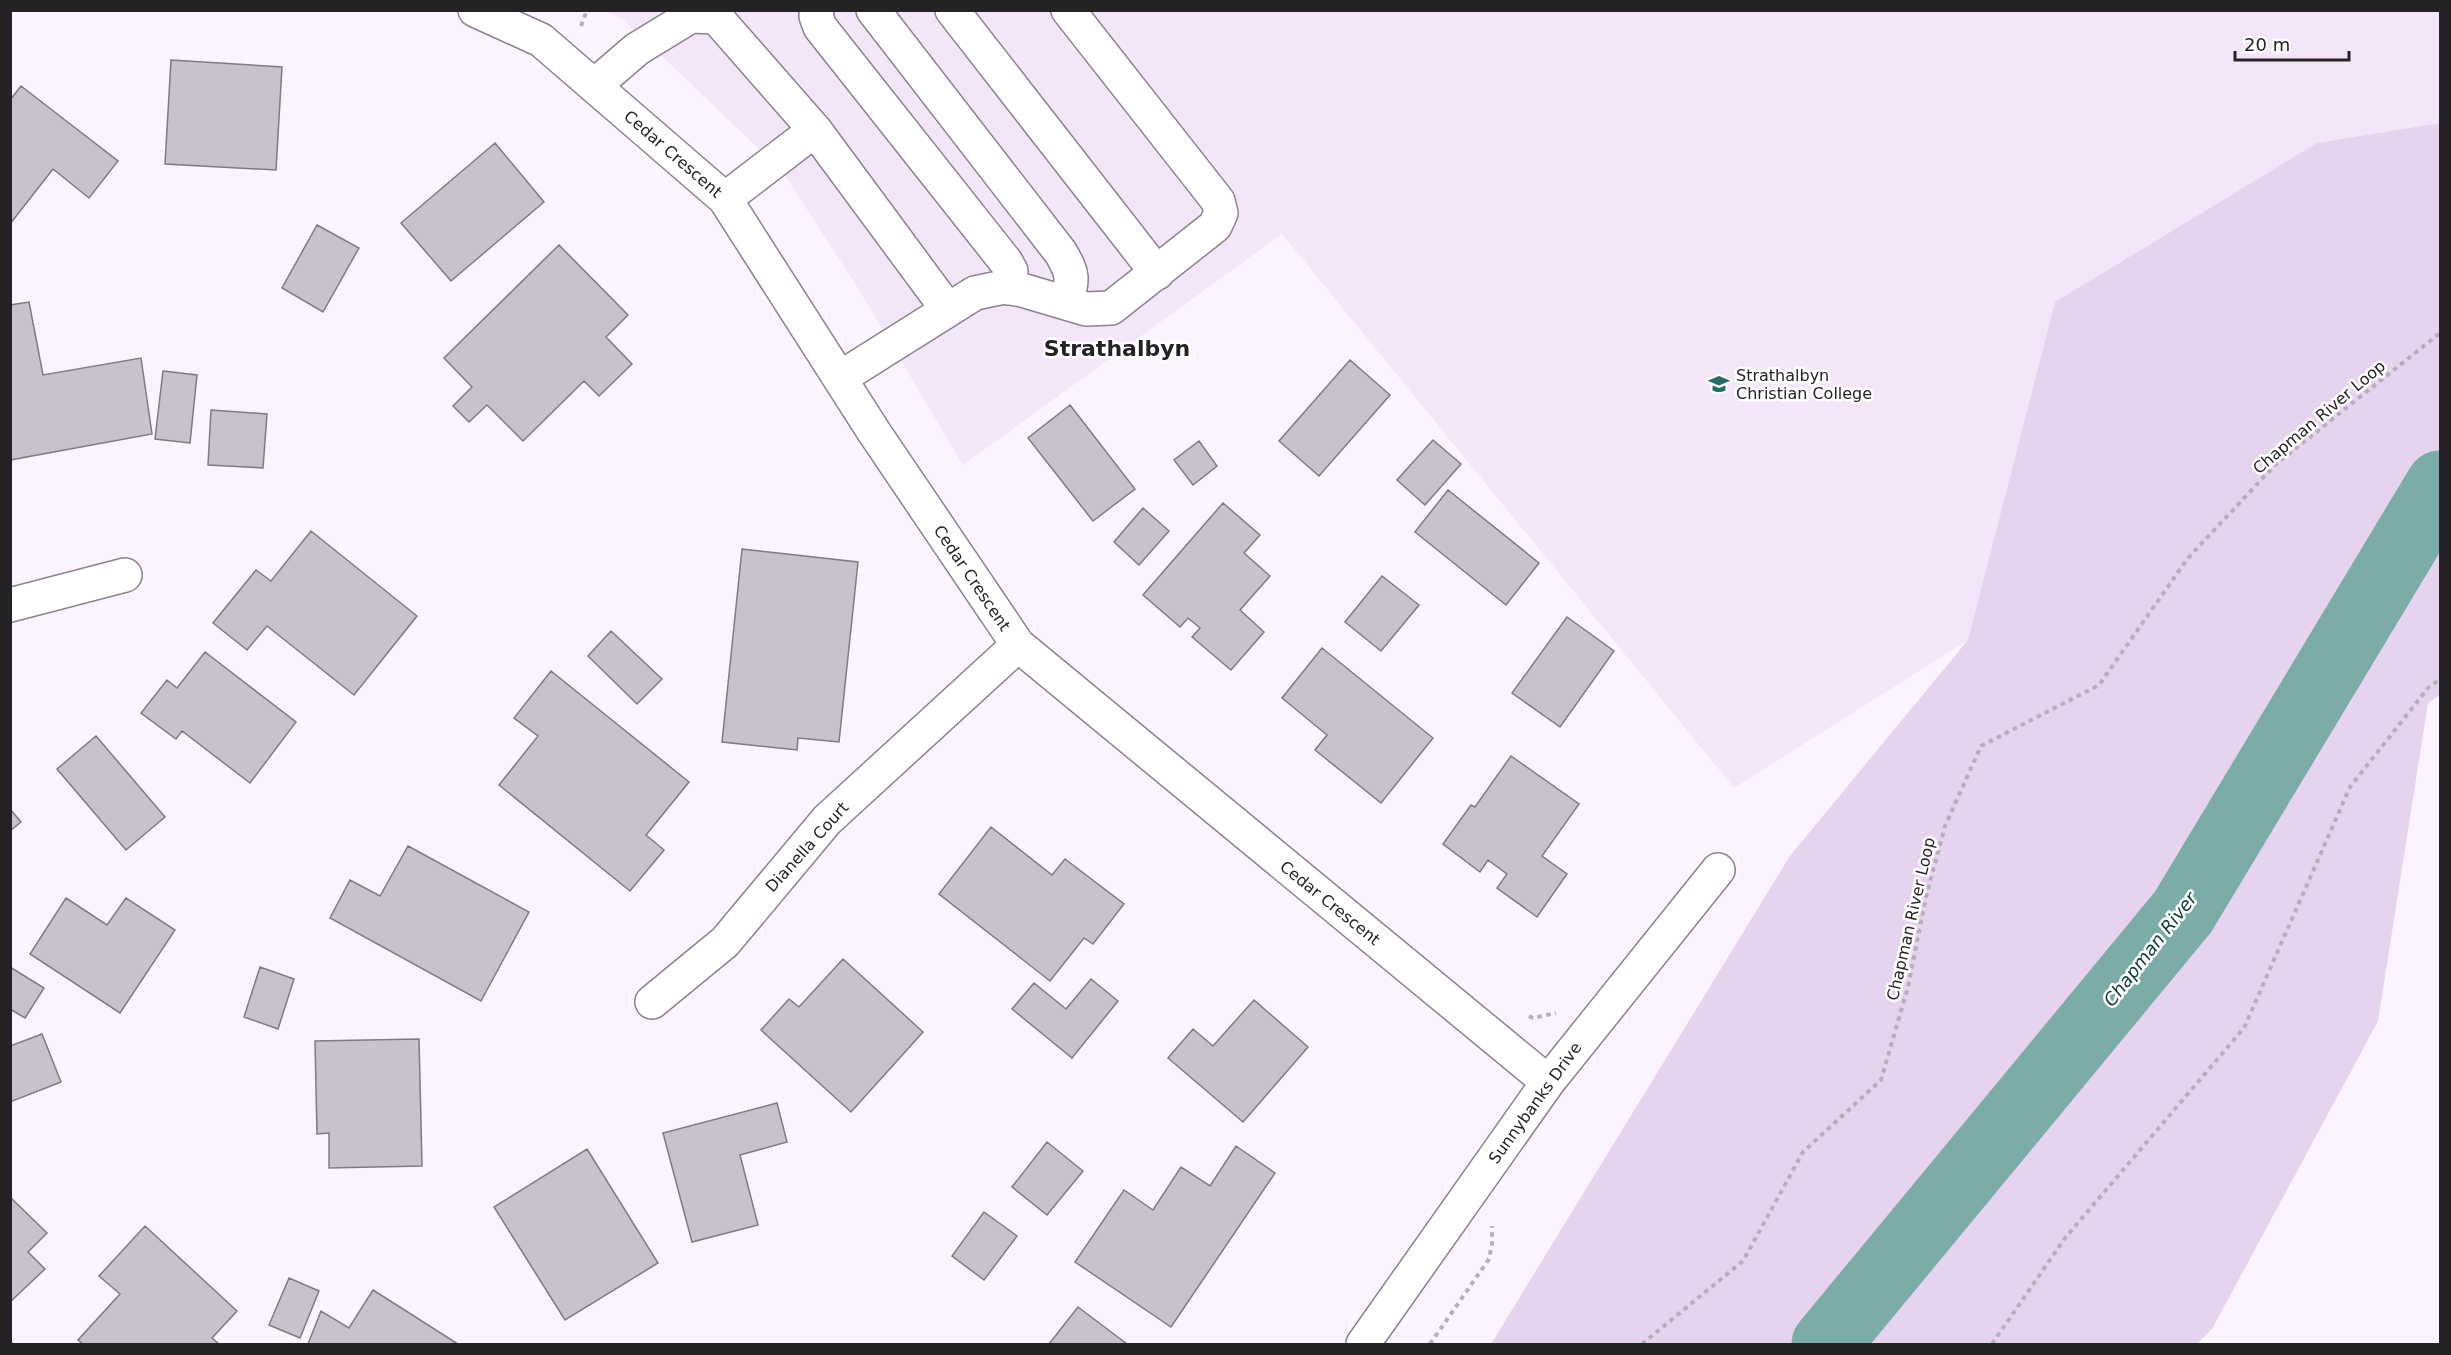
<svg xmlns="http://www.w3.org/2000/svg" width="2451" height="1355" font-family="'DejaVu Sans',sans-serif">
<rect width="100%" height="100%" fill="#fbf3ff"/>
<!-- built -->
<path fill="#f3e6f8" d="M606 11H2440V123L2317 143 2055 302 1968 640 1734 788 1282 234 963 465 856 285 782 171 624 20Z"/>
<!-- green -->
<path fill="#e6d3ee" d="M2440 123V695L2428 703 2378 1021 2212 1329 2197 1344H1491L1790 856 1968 640 2055 302 2317 143Z"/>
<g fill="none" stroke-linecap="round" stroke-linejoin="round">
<!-- river -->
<path stroke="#7baca7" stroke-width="69" d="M1826 1344 2183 912 2440 485"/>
</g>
<!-- building -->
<path fill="#c9c1cd" stroke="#817984" stroke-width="1.5" d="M171 60 282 67 276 170 165 164Z
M21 86 118 161 89 198 53 169 10 224V100Z
M495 143 544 202 451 281 401 223Z
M317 225 359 248 323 312 282 288Z
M559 245 628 315 606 337 632 364 599 396 584 381 523 441 487 405 469 422 453 406 472 387 444 358Z
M29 302 43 375 141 358 152 434 10 460V305Z
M1350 360 1390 395 1319 476 1279 441Z
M163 371 197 375 190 443 155 439Z
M1070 405 1135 489 1093 521 1028 438Z
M211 410 267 414 263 468 208 465Z
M1433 440 1461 464 1425 505 1397 480Z
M1199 441 1217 466 1193 485 1174 460Z
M1448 490 1539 563 1506 605 1415 532Z
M1223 503 1260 535 1244 553 1270 576 1240 610 1264 632 1231 670 1192 637 1200 628 1188 618 1180 627 1143 595Z
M1143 508 1169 531 1139 565 1114 542Z
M311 531 417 616 354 695 267 626 247 650 213 623 256 570 271 581Z
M742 549 858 562 839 742 798 738 797 750 722 742Z
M1382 576 1419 605 1381 651 1345 622Z
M1567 617 1614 651 1560 727 1512 693Z
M611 631 662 679 637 704 588 656Z
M1322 648 1433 738 1381 803 1315 750 1327 735 1282 698Z
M205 652 296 722 250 783 182 731 176 739 141 713 167 680 177 688Z
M551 671 689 782 646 835 664 850 630 891 499 785 538 736 514 718Z
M96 736 165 817 126 850 57 769Z
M1511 756 1579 804 1542 856 1567 874 1537 917 1497 888 1507 874 1488 860 1480 872 1443 844 1471 805 1475 807Z
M10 809 21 822 10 831Z
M991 827 1052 875 1065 859 1124 904 1093 944 1084 938 1050 981 939 894Z
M408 846 529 912 481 1001 330 918 350 880 380 896Z
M66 898 107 925 126 898 175 930 120 1013 30 954Z
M843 959 923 1032 851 1112 761 1030 789 999 799 1007Z
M10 967 44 988 25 1018 10 1009Z
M260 967 294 979 278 1029 244 1017Z
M1091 979 1118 1001 1072 1058 1012 1009 1034 983 1066 1009Z
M1254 1000 1308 1047 1243 1122 1168 1058 1193 1029 1213 1046Z
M42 1034 61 1082 10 1102V1046Z
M419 1039 422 1166 329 1168V1133L317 1134 315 1041Z
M777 1103 787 1142 740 1155 758 1225 692 1242 663 1133Z
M1047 1142 1083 1171 1047 1215 1012 1187Z
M1236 1146 1275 1173 1171 1327 1075 1262 1124 1190 1153 1210 1181 1167 1210 1186Z
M587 1149 658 1263 565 1320 494 1207Z
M10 1197 47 1233 28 1252 45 1269 10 1302Z
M984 1212 1017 1236 984 1280 952 1256Z
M145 1226 237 1311 212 1338 219 1344H83L78 1340 120 1294 99 1276Z
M289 1278 319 1291 300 1338 269 1325Z
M373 1290 458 1344H308L321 1311 349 1328Z
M1078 1307 1127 1344H1049Z"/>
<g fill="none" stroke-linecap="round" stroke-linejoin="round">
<!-- minor casing -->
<g stroke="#8a828d" stroke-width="36">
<path id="minor" d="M475 10 541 40 725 199 874 432 1018 645 1548 1082
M817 10 816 16 820 27 1006 262 1011 271 1008 288
M873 10 1061 253C1074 276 1073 278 1066 303
M952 10 1157 273
M594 86 637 49 691 16 716 17 815 130 948 310
M725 199 815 130
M840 378 975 293 1004 287 1022 290 1086 309 1111 308 1215 226 1221 213 1218 201 1068 10
M10 605 125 575
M652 1002 725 942 827 820 1018 645
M1363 1344 1548 1082 1718 870"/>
</g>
<!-- path -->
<path stroke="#b5afb8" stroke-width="4" stroke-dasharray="4.5 4.5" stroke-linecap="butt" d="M581 26 587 10
M1529 1016 1533 1018 1556 1013
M10 1343 12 1344
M1430 1344 1489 1259 1492 1244V1226
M1642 1344 1743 1261 1803 1152 1881 1080 1908 987 1926 897 1945 826 1981 746 2099 685 2188 558 2275 465 2440 333
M1992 1344 2065 1238 2244 1028 2350 787 2428 688 2440 679"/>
<!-- minor -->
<use href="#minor" stroke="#fff" stroke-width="33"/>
</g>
<!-- icons -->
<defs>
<g id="school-bare" transform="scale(1.62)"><path d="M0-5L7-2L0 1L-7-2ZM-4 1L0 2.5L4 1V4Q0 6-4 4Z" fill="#226c66" stroke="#fff" stroke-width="2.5" paint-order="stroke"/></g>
</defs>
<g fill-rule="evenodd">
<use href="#school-bare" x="1719" y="384"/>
</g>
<g text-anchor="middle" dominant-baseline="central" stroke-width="5" stroke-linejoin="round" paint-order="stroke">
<!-- street labels -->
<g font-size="16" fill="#252226" stroke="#fff">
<text transform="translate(673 154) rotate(41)">Cedar Crescent</text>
<text transform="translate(2319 417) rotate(-40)">Chapman River Loop</text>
<text transform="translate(972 578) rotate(56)">Cedar Crescent</text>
<text transform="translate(807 847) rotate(-48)">Dianella Court</text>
<text transform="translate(1330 903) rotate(39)">Cedar Crescent</text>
<text transform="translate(1911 919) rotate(-77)">Chapman River Loop</text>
<text transform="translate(1535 1103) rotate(-54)">Sunnybanks Drive</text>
</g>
<!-- poi labels -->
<g font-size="16" fill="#252226" stroke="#fff" text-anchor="start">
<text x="1736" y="375">Strathalbyn<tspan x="1736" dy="18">Christian College</tspan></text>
</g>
<!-- water labels -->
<g font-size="18" font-style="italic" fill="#0d3c38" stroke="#fff">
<text transform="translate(2150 949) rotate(-52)">Chapman River</text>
</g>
<!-- district labels -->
<g font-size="22" font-weight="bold" fill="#252226" stroke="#fff">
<text x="1117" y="348">Strathalbyn</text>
</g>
</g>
<!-- border -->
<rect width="2451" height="1355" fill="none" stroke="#252226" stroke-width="24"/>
<!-- scale -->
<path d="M2235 51v9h114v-9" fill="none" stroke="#252226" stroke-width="3"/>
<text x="2244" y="51" font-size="18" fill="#252226" stroke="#ffffff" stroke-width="4.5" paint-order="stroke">20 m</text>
</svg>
